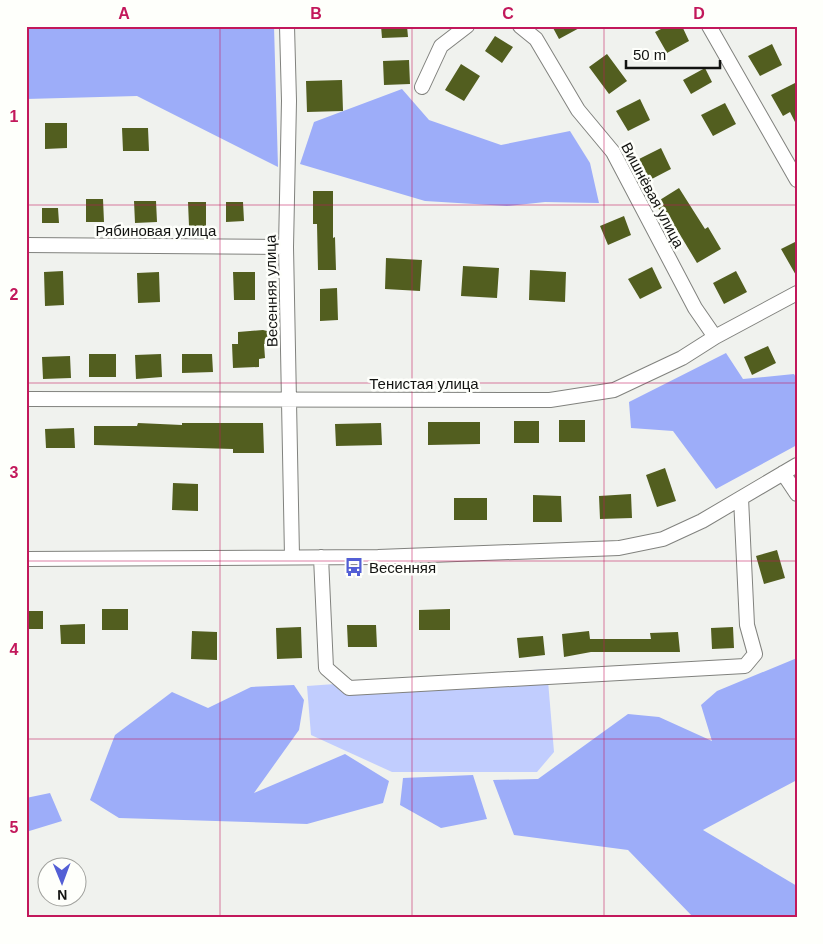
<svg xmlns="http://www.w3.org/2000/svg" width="823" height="944" font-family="Arial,sans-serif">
<rect width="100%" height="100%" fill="#f0f2ee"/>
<!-- green -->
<path fill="#c1cdfe" d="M547 669 554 752 537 772H392L311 735 307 686Z"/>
<!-- forest -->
<path fill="#9dadf9" d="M26 26H274L278 167 137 96 26 99Z
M402 89 429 120 501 145 570 131 590 163 599 203 545 202 507 206 425 201 300 164 314 122Z
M726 353 743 379 794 374 797 379V445L716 489 673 431 631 428 629 402Z
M797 658V780L703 830 797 886V918H694L628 850 514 835 493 780 538 779 628 714 659 717 712 741 701 705 717 691Z
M294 685 304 700 299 730 254 793 345 754 389 781 383 803 307 824 119 818 90 800 115 735 172 692 208 708 251 687Z
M473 775 487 819 441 828 400 805 403 778Z
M50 793 62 821 26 832V798Z"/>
<!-- building -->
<path fill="#525e1f" d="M381 26H407L408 37 382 38Z
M552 26H583L559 39Z
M667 26H682L689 41 667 53 655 32Z
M495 36 513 47 502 63 485 51Z
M772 44 782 65 760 76 748 56Z
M607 54 627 81 609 94 589 67Z
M409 60 410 84 384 85 383 61Z
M461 64 480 76 464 101 445 90Z
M705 68 712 82 691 94 683 80Z
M342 80 343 111 307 112 306 81Z
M797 82V126L790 112 783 116 771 95Z
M640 99 650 120 628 131 616 111Z
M725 103 736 124 713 136 701 115Z
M45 123H67V148L45 149Z
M122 128H148L149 151H123Z
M661 148 671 169 648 181 637 160Z
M679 188 705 229 708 227 721 249 697 263 676 228 672 230 655 203Z
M313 191H333V238L335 237 336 270H318L317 224H313Z
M86 199H103L104 222H86Z
M134 201H156L157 222 135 223Z
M188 202H206V226H189Z
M226 202H243L244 221 226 222Z
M42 208H58L59 223H42Z
M624 216 631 235 608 245 600 226Z
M797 241V277L781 249Z
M386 258 422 260 420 291 385 289Z
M463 266 499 268 497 298 461 296Z
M652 267 662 288 640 299 628 279Z
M530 270 566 272 565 302 529 300Z
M63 271 64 305 45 306 44 272Z
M736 271 747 292 724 304 713 283Z
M159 272 160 302 138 303 137 273Z
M233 272H255V300H234Z
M337 288 338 320 320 321V289Z
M263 330 271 332V343L264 344 265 358 259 359V367L233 368 232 344H238V332Z
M768 346 776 363 752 375 744 357Z
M89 354H116V377H89Z
M161 354 162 377 136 379 135 355Z
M182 354H212L213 372 182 373Z
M70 356 71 378 43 379 42 357Z
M559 420H585V442H559Z
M514 421H539V443H514Z
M428 422H480V444L428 445Z
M138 423 182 425V423H263L264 453H233V449L94 445V426H137Z
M381 423 382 445 336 446 335 424Z
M74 428 75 448H46L45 429Z
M665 468 676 501 657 507 646 475Z
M173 483 198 484V511L172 510Z
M631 494 632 518 600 519 599 496Z
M533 495 561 496 562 522H533Z
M454 498H487V520H454Z
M777 550 785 578 764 584 756 556Z
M102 609H128V630H102Z
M450 609V630H419V610Z
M26 611H43V629H26Z
M85 624V644H61L60 625Z
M347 625H376L377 647H348Z
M301 627 302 658 277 659 276 628Z
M733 627 734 648 712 649 711 628Z
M192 631 217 632V660L191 659Z
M589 631 590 639H651L650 633 678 632 680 652H591L564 657 562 634Z
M543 636 545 655 519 658 517 638Z"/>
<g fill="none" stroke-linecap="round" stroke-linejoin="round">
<!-- minor casing -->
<g stroke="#81827e" stroke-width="16">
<path id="minor" d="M287 26 289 101 286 247 292 556
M520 26 536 39 578 110 613 152 695 308 715 337
M709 26 797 180
M422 87 441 46 467 26
M26 245 286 247
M26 399 550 400 614 390 682 358 715 337 797 293
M783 473 797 494
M321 557 326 668 349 688 745 666 755 654 747 625 741 498
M26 559 378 557 619 548 663 539 702 521 797 465"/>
</g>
<!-- minor -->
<use href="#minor" stroke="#fff" stroke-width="14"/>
</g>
<!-- grid -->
<path fill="none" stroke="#c2185b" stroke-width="1" stroke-opacity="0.55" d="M220 26V918M412 26V918M604 26V918M26 205H797M26 383H797M26 561H797M26 739H797"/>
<!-- icons -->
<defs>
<g id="bus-bare" transform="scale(1.5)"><path d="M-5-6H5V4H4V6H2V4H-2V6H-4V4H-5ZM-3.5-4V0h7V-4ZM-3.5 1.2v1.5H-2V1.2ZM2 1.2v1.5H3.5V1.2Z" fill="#535fd5" stroke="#fefffb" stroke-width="2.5" paint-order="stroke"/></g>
</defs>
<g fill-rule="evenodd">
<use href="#bus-bare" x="354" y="567"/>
</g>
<g text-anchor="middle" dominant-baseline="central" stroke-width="5" stroke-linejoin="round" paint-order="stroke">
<!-- street labels -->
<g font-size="15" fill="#121311" stroke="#fefffb">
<text transform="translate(653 195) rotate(62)">Вишнёвая улица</text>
<text x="156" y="230">Рябиновая улица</text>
<text transform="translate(271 291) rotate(-91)">Весенняя улица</text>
<text x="424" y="383">Тенистая улица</text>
</g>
<!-- poi labels -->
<g font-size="15" fill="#121311" stroke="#fefffb" text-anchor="start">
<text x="369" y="567">Весенняя</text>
</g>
</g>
<!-- border -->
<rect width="823" height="944" fill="none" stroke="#fefffb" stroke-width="55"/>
<!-- north arrow -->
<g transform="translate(62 882) rotate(179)"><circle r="24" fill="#fefffb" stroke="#a0a19d"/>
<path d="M0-4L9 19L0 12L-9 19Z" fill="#535fd5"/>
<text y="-8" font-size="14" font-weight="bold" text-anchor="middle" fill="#121311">N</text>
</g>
<!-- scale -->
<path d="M626 60v8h94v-8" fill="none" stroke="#121311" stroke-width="2.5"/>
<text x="633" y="60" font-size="15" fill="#121311" stroke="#fefffb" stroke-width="4" paint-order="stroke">50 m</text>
<rect x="28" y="28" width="768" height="888" fill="none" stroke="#c2185b" stroke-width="2"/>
<g font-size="16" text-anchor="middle" font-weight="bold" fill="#c2185b">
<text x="124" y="19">A</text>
<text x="316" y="19">B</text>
<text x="508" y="19">C</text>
<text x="699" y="19">D</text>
<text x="14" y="122">1</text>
<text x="14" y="300">2</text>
<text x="14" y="478">3</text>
<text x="14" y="655">4</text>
<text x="14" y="833">5</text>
</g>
</svg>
